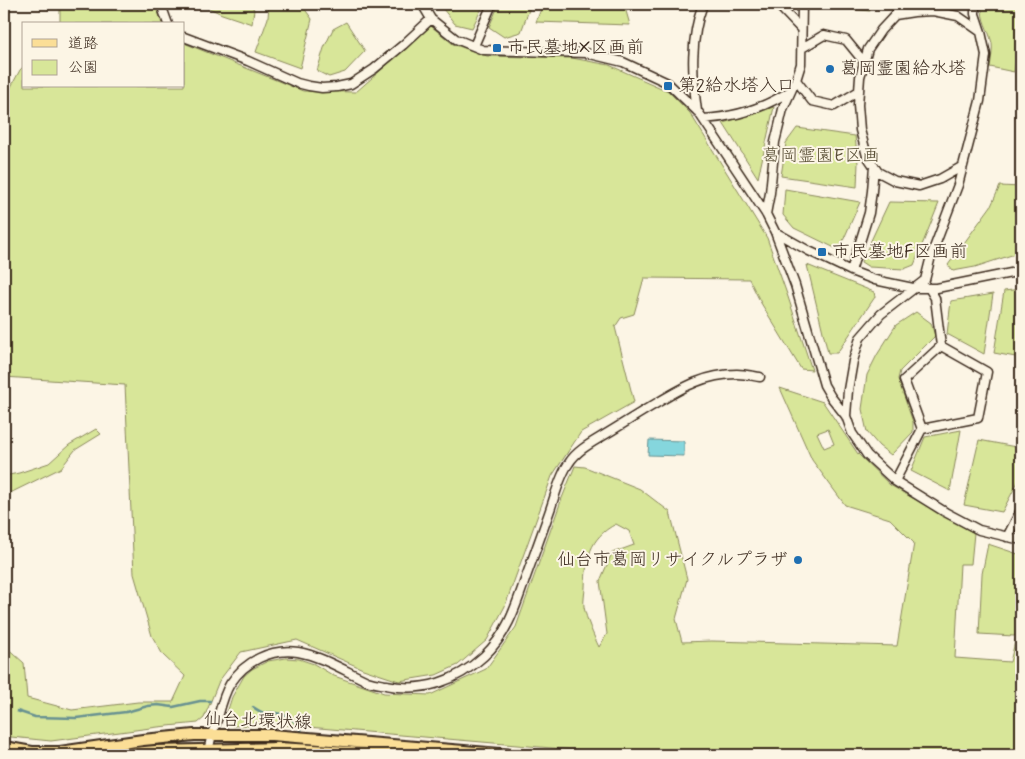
<svg xmlns="http://www.w3.org/2000/svg" width="1025" height="759" font-family="Mynerve,'Klee One',sans-serif">
<rect width="100%" height="100%" fill="#fcf5e5"/>
<filter id="ink" filterUnits="userSpaceOnUse"><feTurbulence type="fractalNoise" baseFrequency=".02" numOctaves="2"/><feDisplacementMap in="SourceGraphic" scale="10" xChannelSelector="R" yChannelSelector="G"/><feConvolveMatrix kernelMatrix="1 2 1 2 8 2 1 2 1" color-interpolation-filters="sRGB"/></filter>
<g filter="url(#ink)">
<!-- green -->
<path fill="#d8e699" stroke="#8a885c" fill-rule="evenodd" d="M60 4H159L158 11 162 24H60Z
M200 4H251L254 10 252 24 222 14Z
M269 4H301L312 19 300 68 256 52 268 18Z
M446 4H484L472 28 455 24 443 9Z
M499 4H531L521 32 504 37 489 27Z
M543 4H624L630 25 536 22Z
M841 4H870V11L841 8Z
M982 4H1021V30L1014 72 990 67C991 59 993 51 992 43 988 27 981 22 982 4Z
M346 22 365 51 345 72 329 77 317 71 324 48 333 29Z
M431 26 453 44 487 56 572 58 609 65 668 91 690 113 767 238 788 297 812 370 801 369 761 303 749 279 644 278 634 314 621 318 615 327 634 402 581 432 552 476 505 606 487 640 458 665 436 675 399 681 363 669 297 640 241 652 219 681 204 718 198 723 158 727 51 741 11 737 4 735V645L24 663 27 698 72 710 138 702H173L185 676 163 655 152 636 134 574 125 385 4 377V100L20 70 24 66V86H184V43L303 91 356 92Z
M774 107 758 178 723 123Z
M797 128 855 136 858 163 857 187 781 176 786 143Z
M1000 186 1021 187V252L975 267 953 271 948 265 991 206Z
M785 189 860 202 839 250 794 228 783 215Z
M889 202 939 203 914 265 904 269 869 267 861 262Z
M807 265 874 292 875 297 837 353H828Z
M1021 289V358L994 353 1004 291Z
M993 294 984 354 947 334 951 301Z
M916 312 931 323 935 336 900 371 898 379 913 422V432L891 455 879 446 867 432 862 409 867 375 877 355 896 325Z
M780 388 823 402 858 454 890 485 974 533 971 564H960L955 658 1010 662 1016 638 1021 635V755H633L273 724 233 726 230 721 229 718 225 719 232 697 244 676 252 669 268 661 286 658 299 659 314 664 334 676 384 693 430 695 486 669 516 627 562 498 575 466 585 467 640 489 670 512 687 579 676 619 682 642 712 641 897 646 914 543 890 519 845 505 812 460ZM828 429 834 444 824 448 817 433ZM616 524 629 531 634 545 612 553 600 581 607 634 599 647C594 637 586 618 584 607 583 601 585 593 585 587 586 559 589 538 616 524Z
M96 429 101 434 75 450 61 468 8 494 4 511V476L19 473 49 463 69 445Z
M961 430 950 491 911 471 925 437Z
M979 440 1021 448V476L1002 512 964 505Z
M988 544 1021 555V633L1014 636 979 634 982 574Z"/>
<!-- water -->
<path fill="#85d6dd" stroke="#679191" d="M649 440 684 441V456L648 455Z"/>
<g fill="none" stroke-linecap="round" stroke-linejoin="round">
<!-- stream -->
<path stroke="#679191" stroke-width="2.5" d="M253 707C256 709 260 712 264 713 267 713 272 712 276 713 290 715 297 722 303 734
M17 711 35 717 76 718 126 712 148 706 158 705 173 707 200 701H210"/>
<!-- minor casing -->
<g stroke="#3b2a1e" stroke-width="11">
<path id="minor" d="M164 4 163 10 168 24
M422 4 431 19 456 39 483 50 586 53 623 62 668 83 699 113 766 214 775 232 795 285 824 385 831 397 846 416 852 433 867 455 895 481 945 512 979 530 1021 540
M775 4 778 5 801 29
M895 15 901 4
M184 37 248 61 297 83 309 86 322 88 337 87 351 84 374 69 403 45 431 19
M474 46 492 4
M802 48 824 35 846 40 864 62
M796 80 812 101 834 106 859 91
M697 111C692 75 690 39 703 4
M703 119C735 117 763 109 790 91
M963 166 940 179 919 186 895 181 878 172 867 156 860 130 858 105 860 77 868 49 881 30 895 15 914 12 933 11 958 16 981 32
M766 214 770 193 775 142 779 126 783 109 796 80 801 64 802 4
M775 232 809 251 851 271 875 280 913 288H937L1021 271
M851 271 869 213 872 191 874 166
M846 416 848 390 853 361 860 338 881 314 925 280 931 256 958 185 980 101 986 55 981 32 975 14V4
M922 429 978 418 987 372 941 346
M895 481 922 429 904 380 941 346 935 298 929 288
M1007 537 1021 510
M208 755C209 742 213 730 218 717 221 706 224 694 230 684 245 661 271 648 298 652 321 656 345 671 367 681 373 683 380 684 386 685 423 693 457 681 484 656 507 635 516 606 526 577 534 555 542 533 550 510 555 496 560 475 569 463 577 450 593 442 606 434 621 425 635 416 650 407 679 390 702 374 737 374 745 374 753 376 760 377"/>
</g>
<!-- major casing -->
<g stroke="#3b2a1e" stroke-width="14">
<path id="major" d="M4 747 32 752H60L143 740 194 735H272L512 755
M113 755 156 751 278 748 401 755"/>
</g>
<!-- minor -->
<use href="#minor" stroke="#fcf5e5" stroke-width="8"/>
<!-- major -->
<use href="#major" stroke="#fbde96" stroke-width="10"/>
</g>
</g>
<!-- markers -->
<g fill="#1f6fb2" stroke="#fcf5e5" stroke-width="2">
<rect x="492" y="43" width="10" height="10" rx="2.5"/>
<circle cx="830" cy="69" r="5"/>
<rect x="663" y="81" width="10" height="10" rx="2.5"/>
<rect x="817" y="247" width="10" height="10" rx="2.5"/>
<circle cx="798" cy="560" r="5"/>
</g>
<g text-anchor="middle" dominant-baseline="central" stroke-width="4" stroke-linejoin="round" paint-order="stroke">
<!-- poi labels -->
<g font-size="18" fill="#3b2a1e" stroke="#fcf5e5" text-anchor="start">
<text x="507" y="48">市民墓地X区画前</text>
<text x="840" y="69">葛岡霊園給水塔</text>
<text x="678" y="86">第2給水塔入口</text>
<text x="832" y="252">市民墓地F区画前</text>
<text x="788" y="560" text-anchor="end">仙台市葛岡リサイクルプラザ</text>
</g>
<!-- park labels -->
<g font-size="18" fill="#5a5037" stroke="#fcf5e5">
<text x="821" y="156">葛岡霊園E区画</text>
</g>
<!-- street labels -->
<g font-size="18" fill="#3b2a1e" stroke="#fcf5e5">
<text transform="translate(258 721) rotate(2)">仙台北環状線</text>
</g>
</g>
<!-- margin -->
<rect width="1025" height="759" fill="none" stroke="#fcf5e5" stroke-width="20"/>
<rect x="10" y="10" width="1005" height="739" fill="none" stroke="#3b2a1e" stroke-width="2" filter="url(#ink)"/>
<!-- legend -->
<rect x="22" y="22" width="162" height="65" fill="#fcf5e5" stroke="#afa495"/>
<rect x="32" y="39" width="25" height="8" fill="#fbde96" stroke="#afa495"/>
<text x="68" y="48" font-size="15" fill="#3b2a1e">道路</text>
<rect x="32" y="60" width="25" height="15" fill="#d8e699" stroke="#afa495"/>
<text x="68" y="72" font-size="15" fill="#3b2a1e">公園</text>
</svg>
